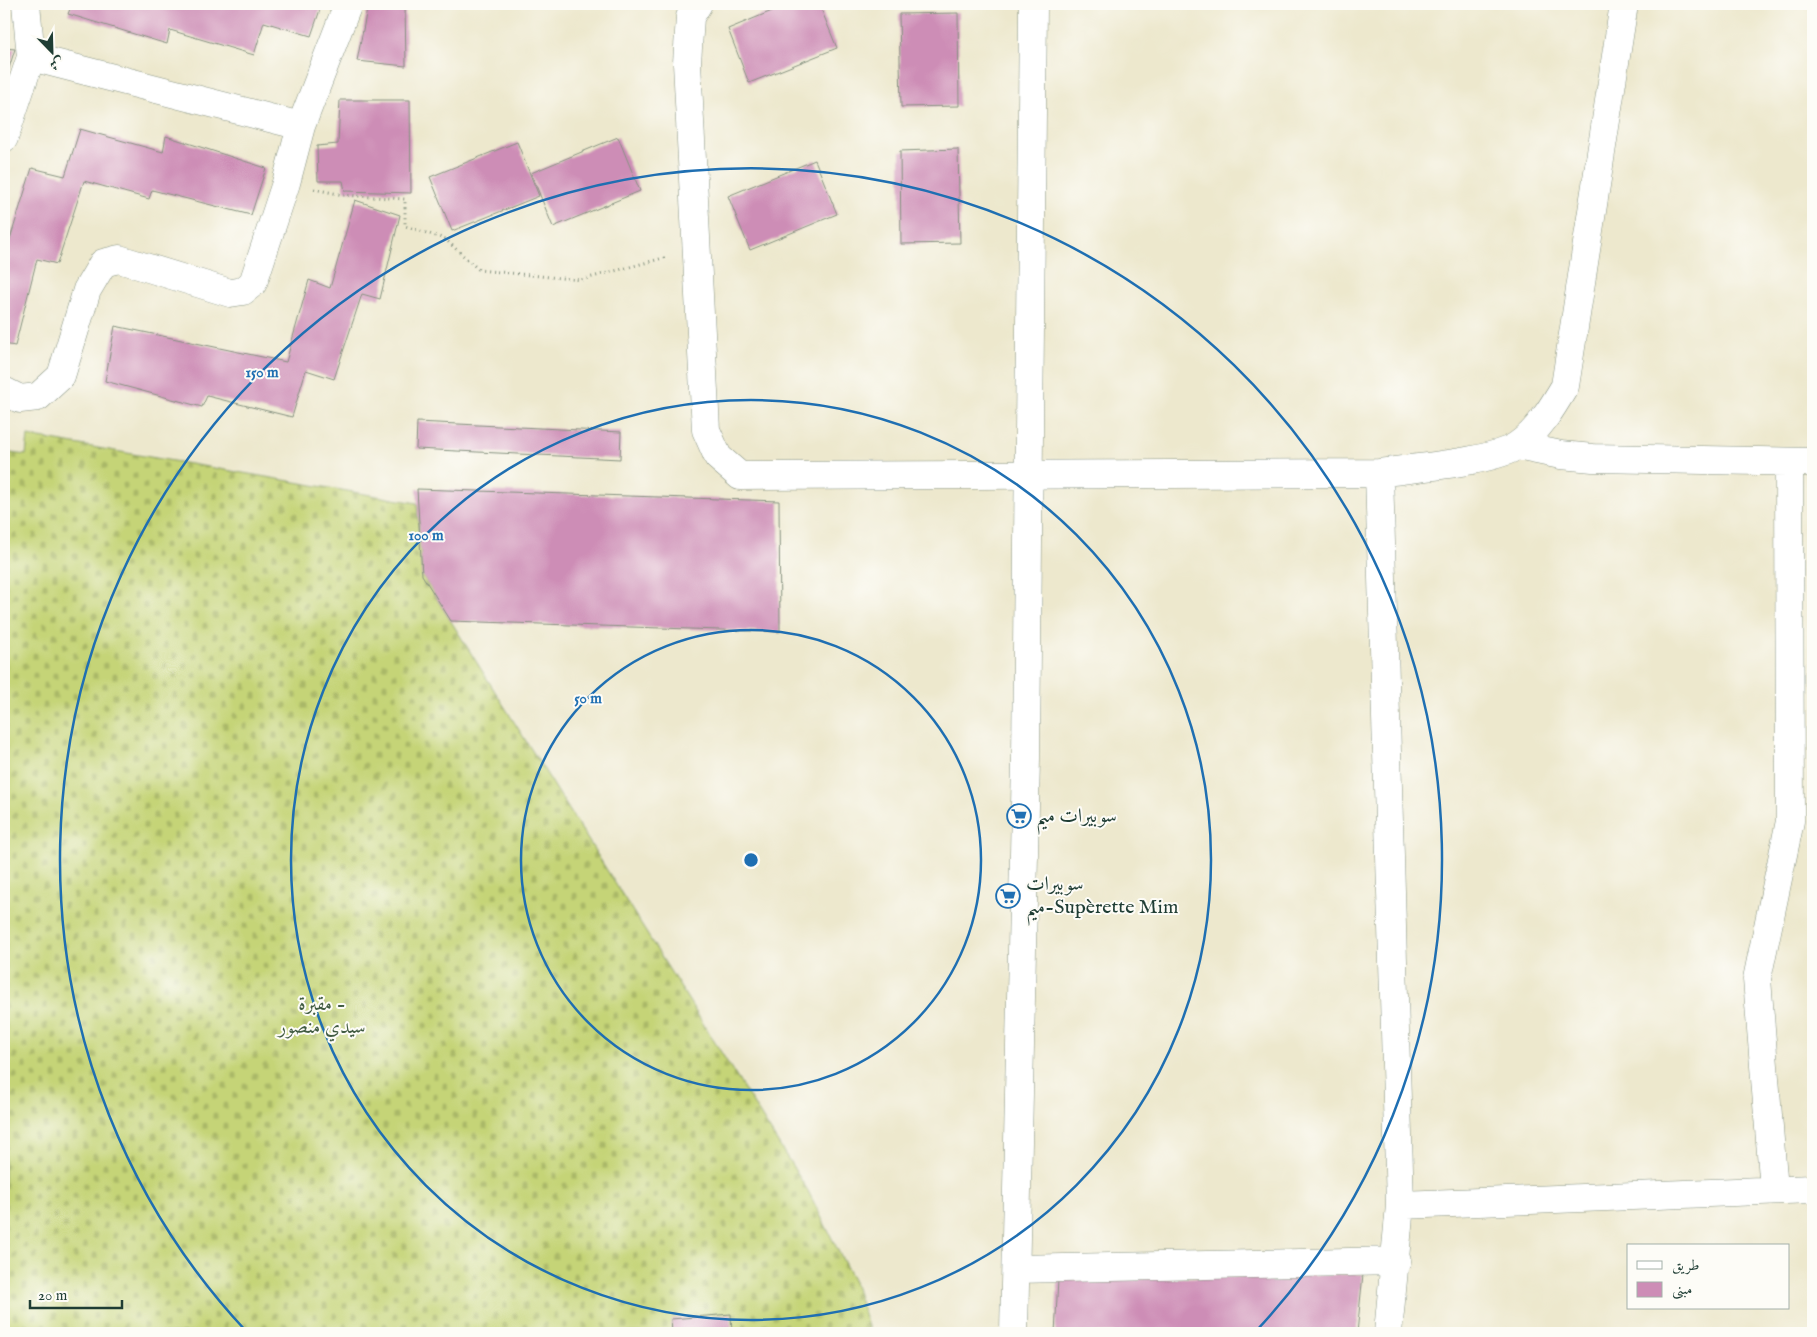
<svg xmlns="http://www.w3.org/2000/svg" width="1817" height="1337" font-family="'IM FELL English',Amiri,serif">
<defs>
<pattern id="cemetery-stones" width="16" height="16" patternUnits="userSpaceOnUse" patternTransform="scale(1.25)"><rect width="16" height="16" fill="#c5d477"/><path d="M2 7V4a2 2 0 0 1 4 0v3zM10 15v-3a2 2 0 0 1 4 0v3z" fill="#a9b768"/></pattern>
</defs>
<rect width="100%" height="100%" fill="#fdfcf7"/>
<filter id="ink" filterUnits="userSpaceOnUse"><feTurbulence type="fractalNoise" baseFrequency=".02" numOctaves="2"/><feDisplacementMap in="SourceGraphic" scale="10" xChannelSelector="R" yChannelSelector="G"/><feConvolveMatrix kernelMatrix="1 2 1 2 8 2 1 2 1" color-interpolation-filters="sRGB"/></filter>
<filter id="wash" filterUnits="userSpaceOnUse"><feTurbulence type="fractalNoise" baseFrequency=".0096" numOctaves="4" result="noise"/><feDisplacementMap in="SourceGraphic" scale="20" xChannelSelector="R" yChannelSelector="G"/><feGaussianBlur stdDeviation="1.12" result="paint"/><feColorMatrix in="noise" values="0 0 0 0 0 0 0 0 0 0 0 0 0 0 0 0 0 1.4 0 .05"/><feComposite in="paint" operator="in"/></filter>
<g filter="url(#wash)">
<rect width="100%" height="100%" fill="#ede8cd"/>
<!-- cemetery -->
<path fill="url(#cemetery-stones)" stroke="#728856" d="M28 436 417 503 422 575 808 1191 854 1282 870 1333H4V452L26 455Z"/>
<g id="blocks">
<!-- building -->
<path fill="#cd8db6" d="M72 4H259L268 6V4H322L311 36 264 22 254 55 170 30 167 44 68 14Z
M368 4H405L406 66 357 61Z
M789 4H819L837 48 749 83 728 29Z
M958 13 959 106 901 107 899 14Z
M4 48 15 49 4 84Z
M340 100H410L411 193 345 191 343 181H318L317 146 338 144Z
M80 129 163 152 166 136 266 168 251 215 152 190 149 199 84 181 57 264 37 259 15 346 4 344V251L6 252 32 168 65 176Z
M618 137 640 191 553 227 531 173Z
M517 142 539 196 452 231 430 177Z
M958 149 960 243 901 244 900 151Z
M815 160 837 214 750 250 728 196Z
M355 200 400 215 380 299 362 294 334 379 306 370 292 417 207 396 202 407 105 381 115 326 286 362 309 280 330 288Z
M417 422 621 432 620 459 416 449Z
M417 489 779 501 780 632 451 621 422 575Z
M1363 1274 1357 1333H1055L1058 1280Z
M731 1314 732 1333H672L671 1319Z"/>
</g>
</g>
<g filter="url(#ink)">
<use href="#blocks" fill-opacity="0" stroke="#869280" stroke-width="1"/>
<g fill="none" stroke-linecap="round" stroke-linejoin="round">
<!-- minor casing -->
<g stroke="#869280" stroke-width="29">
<path id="minor" d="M698 4 690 17 687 63 706 430 718 457 740 476 1379 473 1400 1205
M31 57 301 126 348 4
M4 138 31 57 26 4
M4 391 20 399 38 397 61 376 87 290 103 263 119 259 230 293 243 291 253 283 286 183 301 126
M1517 446 1561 455 1593 458 1813 462
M1379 473C1411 468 1494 462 1518 445 1539 430 1552 408 1565 386L1624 4
M1774 1190 1757 979 1790 821 1789 462
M1016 1269 1397 1261
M1388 1333 1400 1205 1813 1189"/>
</g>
<!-- major casing -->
<g stroke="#869280" stroke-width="29">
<path id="major" d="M1014 1333 1026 758 1033 4"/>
</g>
<!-- path -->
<path stroke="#869280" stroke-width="3" stroke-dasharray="1 4" stroke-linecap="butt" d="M314 189 343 195 405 199V226L445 239 479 270 581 280 667 257"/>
<!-- minor -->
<use href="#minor" stroke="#fff" stroke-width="28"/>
<!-- major -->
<use href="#major" stroke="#fff" stroke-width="28"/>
</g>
</g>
<!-- distance rings -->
<g fill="none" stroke="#1f6fb2" stroke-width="2.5">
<circle cx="751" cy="860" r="230"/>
<circle cx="751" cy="860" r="460"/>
<path d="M246 1331A691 691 0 1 1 1256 1331"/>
</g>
<!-- icons -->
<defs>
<g id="supermarket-ring" transform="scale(1.25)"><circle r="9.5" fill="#fdfcf7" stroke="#1f6fb2" stroke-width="1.5"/><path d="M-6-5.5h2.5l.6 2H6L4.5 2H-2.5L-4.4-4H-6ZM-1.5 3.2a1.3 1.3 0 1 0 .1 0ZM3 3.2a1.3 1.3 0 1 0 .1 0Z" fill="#1f6fb2"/></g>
</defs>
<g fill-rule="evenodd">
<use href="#supermarket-ring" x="1019" y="816"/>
<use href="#supermarket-ring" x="1008" y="896"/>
</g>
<g text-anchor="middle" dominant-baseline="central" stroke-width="4" stroke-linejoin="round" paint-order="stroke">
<!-- poi labels -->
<g font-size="20" fill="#1f3d34" stroke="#fdfcf7" text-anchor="start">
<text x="1036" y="816">سوبيرات ميم</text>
<text x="1026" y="884">سوبيرات<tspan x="1026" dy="23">ميم-Supèrette Mim</tspan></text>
</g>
<!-- park labels -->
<g font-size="20" fill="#405b41" stroke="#fdfcf7">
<text x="322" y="1004">مقبرة -<tspan x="322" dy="23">سيدي منصور</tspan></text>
</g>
</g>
<circle cx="751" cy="860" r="8" fill="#1f6fb2" stroke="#fdfcf7" stroke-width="2.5"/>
<g font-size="15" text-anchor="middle" font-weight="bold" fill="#1f6fb2" stroke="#fdfcf7" stroke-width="4" stroke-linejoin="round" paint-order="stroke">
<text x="262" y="377">150 m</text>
<text x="426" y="540">100 m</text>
<text x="588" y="703">50 m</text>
</g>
<!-- margin -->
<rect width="1817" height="1337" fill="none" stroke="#fdfcf7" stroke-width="20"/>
<!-- legend -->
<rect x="1627" y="1244" width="162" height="65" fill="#fdfcf7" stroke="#a4b0a9"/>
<rect x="1637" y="1261" width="25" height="8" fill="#ffffff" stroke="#a4b0a9"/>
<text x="1672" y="1270" font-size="15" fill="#1f3d34">طريق</text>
<rect x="1637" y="1282" width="25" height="15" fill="#cd8db6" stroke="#a4b0a9"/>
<text x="1672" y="1294" font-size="15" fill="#1f3d34">مبنى</text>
<!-- north arrow -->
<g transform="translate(52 52) rotate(157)" stroke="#fdfcf7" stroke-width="4" paint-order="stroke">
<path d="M0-4L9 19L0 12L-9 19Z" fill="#1f3d34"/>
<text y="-8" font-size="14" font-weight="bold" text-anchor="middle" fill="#1f3d34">ش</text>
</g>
<!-- scale -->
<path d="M30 1300v8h92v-8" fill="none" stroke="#1f3d34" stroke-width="2.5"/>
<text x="38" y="1300" font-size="15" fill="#1f3d34" stroke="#fdfcf7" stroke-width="4" paint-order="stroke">20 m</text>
</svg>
